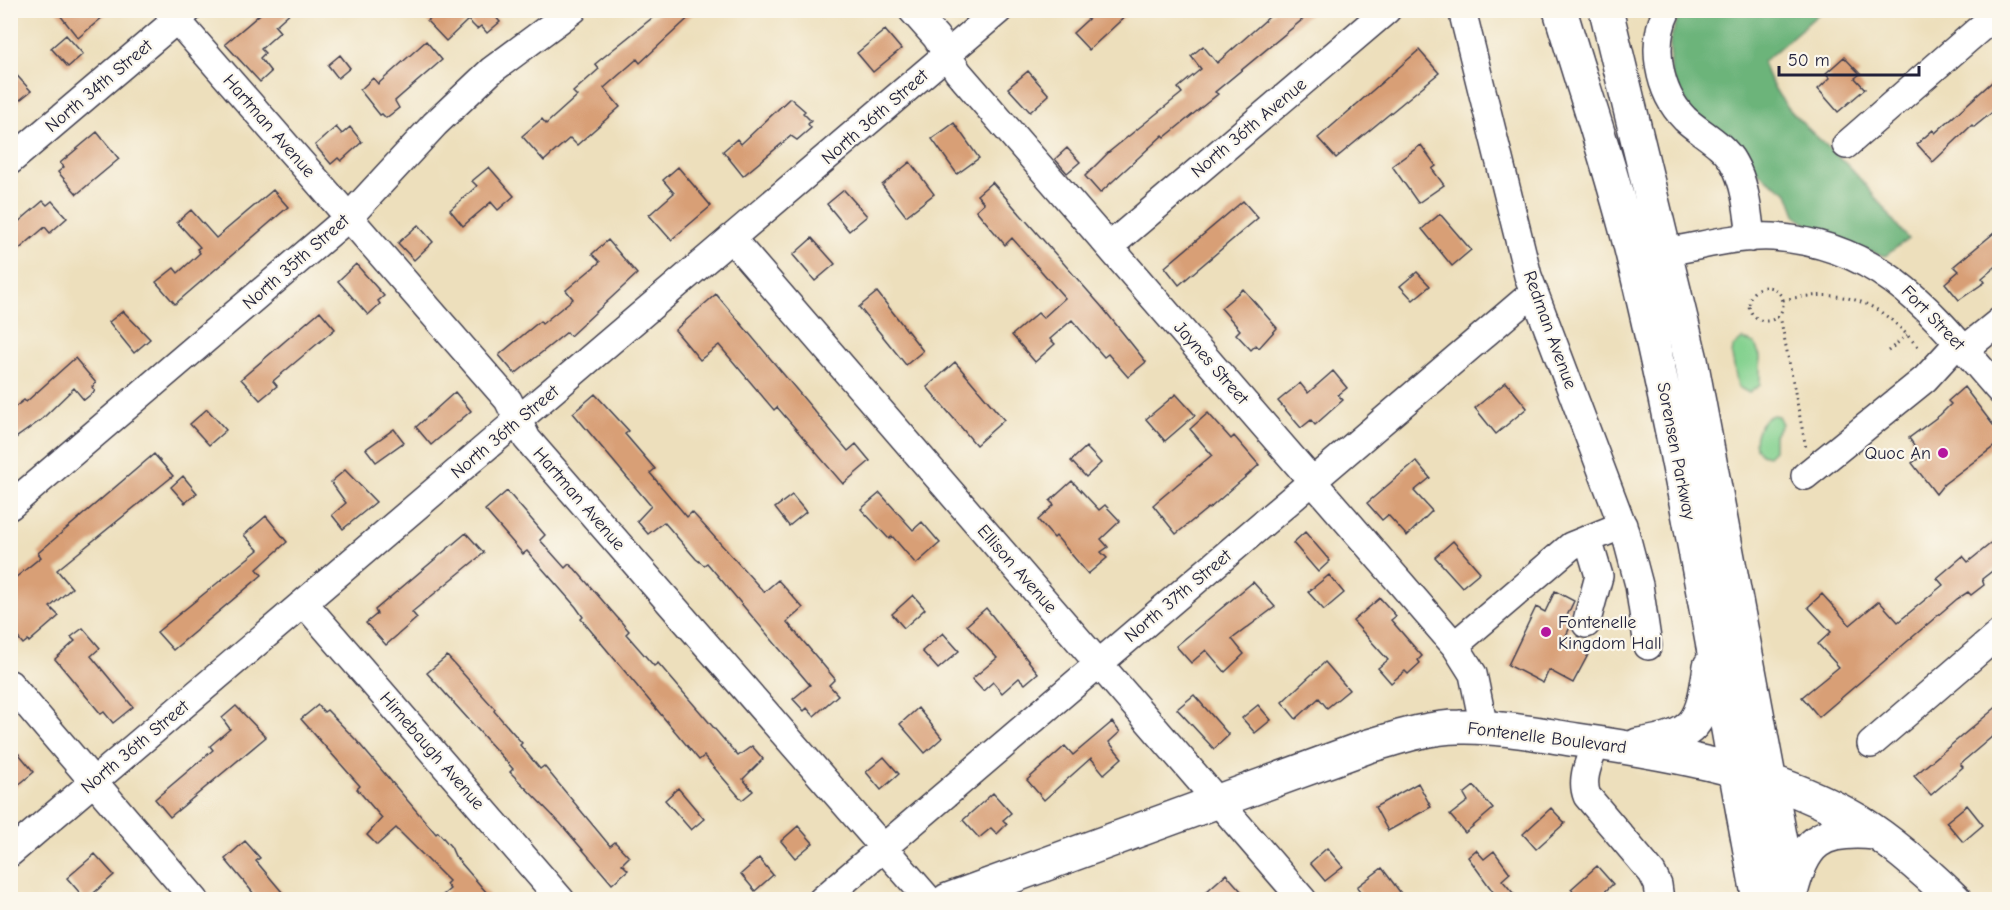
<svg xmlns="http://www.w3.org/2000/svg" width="2010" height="910" font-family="'Comic Neue',sans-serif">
<rect width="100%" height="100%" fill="#fbf7ec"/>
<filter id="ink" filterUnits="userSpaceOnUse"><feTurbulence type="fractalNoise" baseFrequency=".0167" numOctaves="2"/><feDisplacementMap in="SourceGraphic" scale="12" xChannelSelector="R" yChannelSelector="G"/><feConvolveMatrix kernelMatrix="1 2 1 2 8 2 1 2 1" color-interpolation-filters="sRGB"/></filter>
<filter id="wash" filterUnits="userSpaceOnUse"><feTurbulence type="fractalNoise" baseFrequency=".008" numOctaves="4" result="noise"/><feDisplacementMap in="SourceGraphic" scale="24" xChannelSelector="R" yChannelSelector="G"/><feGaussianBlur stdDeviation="1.35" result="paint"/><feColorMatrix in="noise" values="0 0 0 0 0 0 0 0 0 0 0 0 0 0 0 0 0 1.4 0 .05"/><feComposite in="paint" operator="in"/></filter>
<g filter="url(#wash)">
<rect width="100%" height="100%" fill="#eddfbc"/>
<!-- green -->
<path fill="#85d290" stroke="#547a66" stroke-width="1.5" d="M1742 339 1755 344 1760 356V385L1749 393 1738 387 1732 356 1733 347Z
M1773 415 1778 416 1782 424 1774 435V450L1768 456 1761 454 1756 448C1753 435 1760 419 1773 415Z"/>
<!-- forest -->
<path fill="#6cb47a" stroke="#476b5a" stroke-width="1.5" d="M1681 11H1822L1763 62C1775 105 1812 131 1843 161 1867 183 1887 214 1908 239L1885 256 1824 237 1797 217 1788 193 1764 177 1694 116 1671 75 1670 40Z"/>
<g id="blocks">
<!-- building -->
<path fill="#d89f76" d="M56 10H111L78 38Z
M265 10H293L275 26 280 32 261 49 265 53 260 58 271 72 260 82 225 44Z
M439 10H499L494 15 500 22 487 33 481 26 477 29 468 20 446 41 427 21Z
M662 10H697L640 63 637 59 604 88 620 107 577 145 570 138 544 161 522 136 542 119 546 124 577 96 573 92 599 69 595 64Z
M1098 10H1132L1089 50 1073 33Z
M1277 10H1314L1215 92 1218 94 1197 111 1165 137 1163 135 1100 193 1085 176 1109 152 1182 93 1178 88 1201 69 1191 56 1203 46 1217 63Z
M885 30 901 49 873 72 857 53Z
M66 35 83 54 68 67 51 48Z
M426 41 442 60 395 101 399 108 386 118 382 114 380 115 360 90 373 78 378 84Z
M1419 50 1439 73 1336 158 1318 138Z
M340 55 350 68 338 78 328 65Z
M1844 57 1860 74 1855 78 1865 89 1838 112 1818 89 1830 78 1826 73Z
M10 68 31 91 10 108Z
M1028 71 1049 95 1030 112 1008 88Z
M2000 75V106L1974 127 1972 125 1933 162 1917 144 1933 130 1935 133Z
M790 98 805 111 803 113 811 121 808 124 811 128 797 140 791 136 743 176 723 151 737 139 741 144Z
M954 123 979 158 957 174 932 139Z
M336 127 342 134 350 127 362 142 341 161 338 158 331 164 315 145Z
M97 132 119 159 77 194 58 172 64 167 60 163Z
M1421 145 1436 166 1432 169 1444 185 1418 203 1392 166Z
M1067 148 1080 162 1067 173 1055 159Z
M910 162 934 194 906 216 882 185Z
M489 167 514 196 498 210 491 202 463 226 450 210 477 186 472 181Z
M678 167 711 206 671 240 649 215 674 193 663 180Z
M992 182 1102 307 1146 362 1128 377 1108 354 1104 357 1072 320 1050 339 1055 344 1035 362 1012 335 1038 313 1043 318 1065 298 1012 238 1005 245 976 210 984 203 977 195Z
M273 190 288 207 175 304 156 282 174 268 178 273 200 253 197 249 200 247 177 222 191 210 216 238Z
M844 190 867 216 849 231 827 204Z
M43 201 47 205 52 201 67 218 50 233 45 227 10 257V229Z
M1243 201 1258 218 1179 285 1165 267Z
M1440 214 1471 250 1452 266 1422 229Z
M418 225 433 242 414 260 398 243Z
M2000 228V263L1982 278 1985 282 1959 300 1945 283 1959 271 1954 266Z
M812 238 835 264 815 281 793 255Z
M608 240 637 274 570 336 567 332 515 374 499 355 540 321 542 324 573 299 566 290 600 262 592 254Z
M356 264 384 296 378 301 380 304 368 315 338 281Z
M1417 272 1430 286 1413 300 1400 286Z
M1243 289 1277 328 1259 348 1256 345 1251 350 1236 334 1240 330 1221 308Z
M877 292 923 351 906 365 859 307Z
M716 294 848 451 856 444 870 461 843 484 777 407 774 410 719 345 700 360 675 330Z
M123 311 150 339 134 353 109 322Z
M320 311 335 329 273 381 277 386 260 400 241 379Z
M75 358 96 383 92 387 95 391 84 400 74 388 41 420 10 442V411L24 400 26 402Z
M955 362 1004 420 976 445 927 387Z
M1333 371 1347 388 1338 395 1343 400 1315 425 1311 420 1301 428 1278 401 1300 383 1308 393Z
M1506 382 1527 408 1496 434 1475 408Z
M1964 387 2000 434V442L1944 484 1936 494 1912 463 1922 456 1909 438 1940 415 1951 404 1948 401Z
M455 392 471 411 431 445 416 427Z
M595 394 629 431 625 434 655 469 650 473 687 517 692 512 764 592 778 580 803 608 787 622 835 679 829 685 838 695 814 716 807 708 804 711 793 699 810 685 707 563 704 565 696 559 664 522 648 534 637 521 651 506 573 413Z
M1176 394 1195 415 1165 441 1146 419Z
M207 409 226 430 209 445 190 424Z
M1208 413 1231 439 1234 436 1259 465 1209 509 1208 508 1176 534 1153 505 1212 455 1190 429Z
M394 429 404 442 376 462 366 449Z
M1086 447 1101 463 1086 477 1071 461Z
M154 454 173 476 57 570 72 588 50 607 59 616 29 642 28 640 23 644 11 629 15 625 10 620V582L41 557 38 553Z
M1416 461 1430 478 1414 491 1432 511 1407 536 1388 515 1382 520 1367 503Z
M345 470 376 502 343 529 332 515 346 503 331 482Z
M183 476 197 493 185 503 171 487Z
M1072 481 1099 510 1105 505 1120 521 1101 539 1108 547 1101 552 1107 558 1088 574 1056 536 1054 538 1038 520 1054 505 1050 501Z
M507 491 545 535 540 540 565 568 569 564 575 569 629 631 626 634 654 666 658 663 738 756 752 746 763 759 743 779 753 791 742 800 704 756 699 760 581 619 583 617 576 607 527 551 523 554 485 510Z
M880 493 913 530 922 522 940 543 916 564 892 536 889 539 861 509Z
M792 495 806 512 789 526 775 508Z
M266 516 287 542 257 569 262 575 173 650 157 632 258 550 244 535Z
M1305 532 1330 561 1318 572 1293 543Z
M466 533 484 553 412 612 417 618 386 645 366 623 377 614 375 610Z
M2000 536V565L1982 579 1984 585 1971 595 1968 592 1957 599 1819 717 1802 697 1839 667 1818 644 1831 632 1808 607 1822 594 1850 625 1879 601 1898 622 1943 585 1937 578 1963 556 1968 562Z
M1453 541 1480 572 1462 587 1435 557Z
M1329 575 1344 593 1324 610 1308 592Z
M1253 582 1275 607 1232 639 1244 654 1225 672 1206 650 1191 663 1176 646Z
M1555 591 1574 601 1564 622 1571 625 1565 638 1590 651 1573 683 1549 670 1543 683 1508 665 1536 607 1545 612Z
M913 595 925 609 904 628 892 614Z
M1380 598 1396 616 1391 620 1422 656 1418 660 1420 663 1408 674 1405 671 1391 683 1378 668 1388 660 1353 621Z
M986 608 1038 673 1025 684 1019 678 1002 693 993 682 983 691 972 679 997 658 967 625Z
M83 628 100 648 91 656 133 707 113 723 104 712 101 714 55 659 75 641 71 637Z
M943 633 959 651 938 669 922 651Z
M447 656 495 709 494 711 522 743 520 745 540 769 544 766 610 846 615 842 629 857 622 864 628 870 612 884 560 823 510 772 513 769 427 673Z
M1325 662 1349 690 1327 708 1319 698 1296 719 1282 702Z
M1194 695 1229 735 1214 749 1177 709Z
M2000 704V730L1960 764 1963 767 1931 795 1914 776Z
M318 705 324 712 327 710 356 740 436 834 438 832 451 847 455 856 493 900H437L450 889 446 884 449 881 396 828 377 845 367 835 382 818 357 789 360 786 301 719Z
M1258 705 1271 720 1255 733 1242 718Z
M236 706 266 737 170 817 155 799 213 750 210 746 230 729 222 718Z
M918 708 942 738 925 753 900 724Z
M1112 722 1120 732 1109 742 1122 758 1104 774 1091 758 1044 800 1027 780 1065 746 1073 755Z
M19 754 34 772 10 792V761Z
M884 757 899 774 881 790 866 772Z
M1418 783 1431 807 1388 831 1375 807Z
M1474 786 1493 809 1465 833 1450 815 1468 801 1464 794Z
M678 788 704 819 691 830 665 800Z
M993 793 1011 813 1003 820 1007 824 997 834 991 828 979 838 963 820Z
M1967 805 1983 825 1963 842 1946 822Z
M1551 808 1565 823 1536 849 1523 834Z
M798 826 813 843 795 858 781 841Z
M245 841 260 858 256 861 282 892 273 900H259L225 859Z
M1327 848 1343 867 1325 881 1310 863Z
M1476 850 1484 859 1494 851 1510 873 1502 880 1519 900H1499L1468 857Z
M95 854 114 875 86 900 67 878Z
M759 858 773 875 755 891 741 874Z
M1597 866 1613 884 1596 900H1581L1571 889Z
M1382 868 1406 900H1366L1357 887Z
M1226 874 1249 900H1197Z"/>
</g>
</g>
<g filter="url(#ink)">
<use href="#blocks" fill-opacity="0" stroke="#403e4e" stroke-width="1.5"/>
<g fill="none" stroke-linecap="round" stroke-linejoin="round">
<!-- minor casing -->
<g stroke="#403e4e" stroke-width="30">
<path id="minor" d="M168 10 508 400 527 439 929 900
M912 10 936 37 958 72 1456 647 1473 674 1484 728
M1462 10 1528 276 1625 532 1639 585 1648 646
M1667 10C1650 44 1658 92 1685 119 1700 133 1723 144 1733 162 1746 184 1748 213 1751 238
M1846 145 2000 11
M10 161 188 10
M731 238 1303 900
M1110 246 1387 10
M1664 252C1699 247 1737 235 1773 237 1884 245 1933 314 2000 391
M1964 350 2000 321
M1805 476 1925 379 1958 343
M10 506 349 217 435 124 492 70 573 10
M304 603 561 900
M1586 624 1599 576 1588 539
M1455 645 1571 546 1623 525
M10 684 195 900
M1596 743C1590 760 1580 778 1587 796L1652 873 1658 885 1660 900
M1871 744 2000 633
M10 853 999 10
M822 900 1534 292"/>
</g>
<!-- major casing -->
<g stroke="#403e4e" stroke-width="36">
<path id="major" d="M1560 10C1585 94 1614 177 1634 261 1685 472 1719 686 1759 900
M1606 10 1691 360 1792 900
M1638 745C1697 736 1702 724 1710 666
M1791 893C1804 841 1820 828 1875 833
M948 900 1366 747C1396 738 1428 727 1459 727 1499 726 1538 734 1577 740 1673 754 1775 771 1860 822 1895 844 1925 871 1955 900"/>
</g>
<!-- path -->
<path stroke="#403e4e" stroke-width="3" stroke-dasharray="1.5 4.5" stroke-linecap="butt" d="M1749 304a17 17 0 1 1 34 0a17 17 0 1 1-34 0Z
M1783 300C1846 287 1881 301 1920 350
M1777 317 1781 321 1806 448
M1888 351 1907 335"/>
<!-- minor -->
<use href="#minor" stroke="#fff" stroke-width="27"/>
<!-- major -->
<use href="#major" stroke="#fff" stroke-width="33"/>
</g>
</g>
<!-- markers -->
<g fill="#b5179e" stroke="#fbf7ec" stroke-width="2">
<circle cx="1943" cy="453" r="6"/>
<circle cx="1546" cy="632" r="6"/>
</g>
<g text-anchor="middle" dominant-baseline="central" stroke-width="4.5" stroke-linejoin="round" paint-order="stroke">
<!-- street labels -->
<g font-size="18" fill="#22223b" stroke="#fbf7ec">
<text transform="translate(99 86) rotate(-40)">North 34th Street</text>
<text transform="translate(875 117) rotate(-41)">North 36th Street</text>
<text transform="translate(269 126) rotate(49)">Hartman Avenue</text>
<text transform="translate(1249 128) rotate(-40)">North 36th Avenue</text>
<text transform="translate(296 262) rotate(-41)">North 35th Street</text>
<text transform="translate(1933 318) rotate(46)">Fort Street</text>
<text transform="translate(1550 330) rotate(70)">Redman Avenue</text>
<text transform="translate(1211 363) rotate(49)">Jaynes Street</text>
<text transform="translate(505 432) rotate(-40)">North 36th Street</text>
<text transform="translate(1676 451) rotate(79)">Sorensen Parkway</text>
<text transform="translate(579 499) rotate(49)">Hartman Avenue</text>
<text transform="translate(1017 569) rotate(49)">Ellison Avenue</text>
<text transform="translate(1178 596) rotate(-40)">North 37th Street</text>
<text transform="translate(1547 738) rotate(7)">Fontenelle Boulevard</text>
<text transform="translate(135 747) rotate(-40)">North 36th Street</text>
<text transform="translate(432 751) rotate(49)">Himebaugh Avenue</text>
</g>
<!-- poi labels -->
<g font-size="18" fill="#22223b" stroke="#fbf7ec" text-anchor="end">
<text x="1931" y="453">Quoc An</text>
<text x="1558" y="622" text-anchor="start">Fontenelle<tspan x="1558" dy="21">Kingdom Hall</tspan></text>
</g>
</g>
<!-- margin -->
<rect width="2010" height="910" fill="none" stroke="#fbf7ec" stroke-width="36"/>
<!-- scale -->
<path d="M1779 66v9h140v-9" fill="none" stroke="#22223b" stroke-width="3"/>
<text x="1788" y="66" font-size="18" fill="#22223b" stroke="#fbf7ec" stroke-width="4.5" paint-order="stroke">50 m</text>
</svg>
